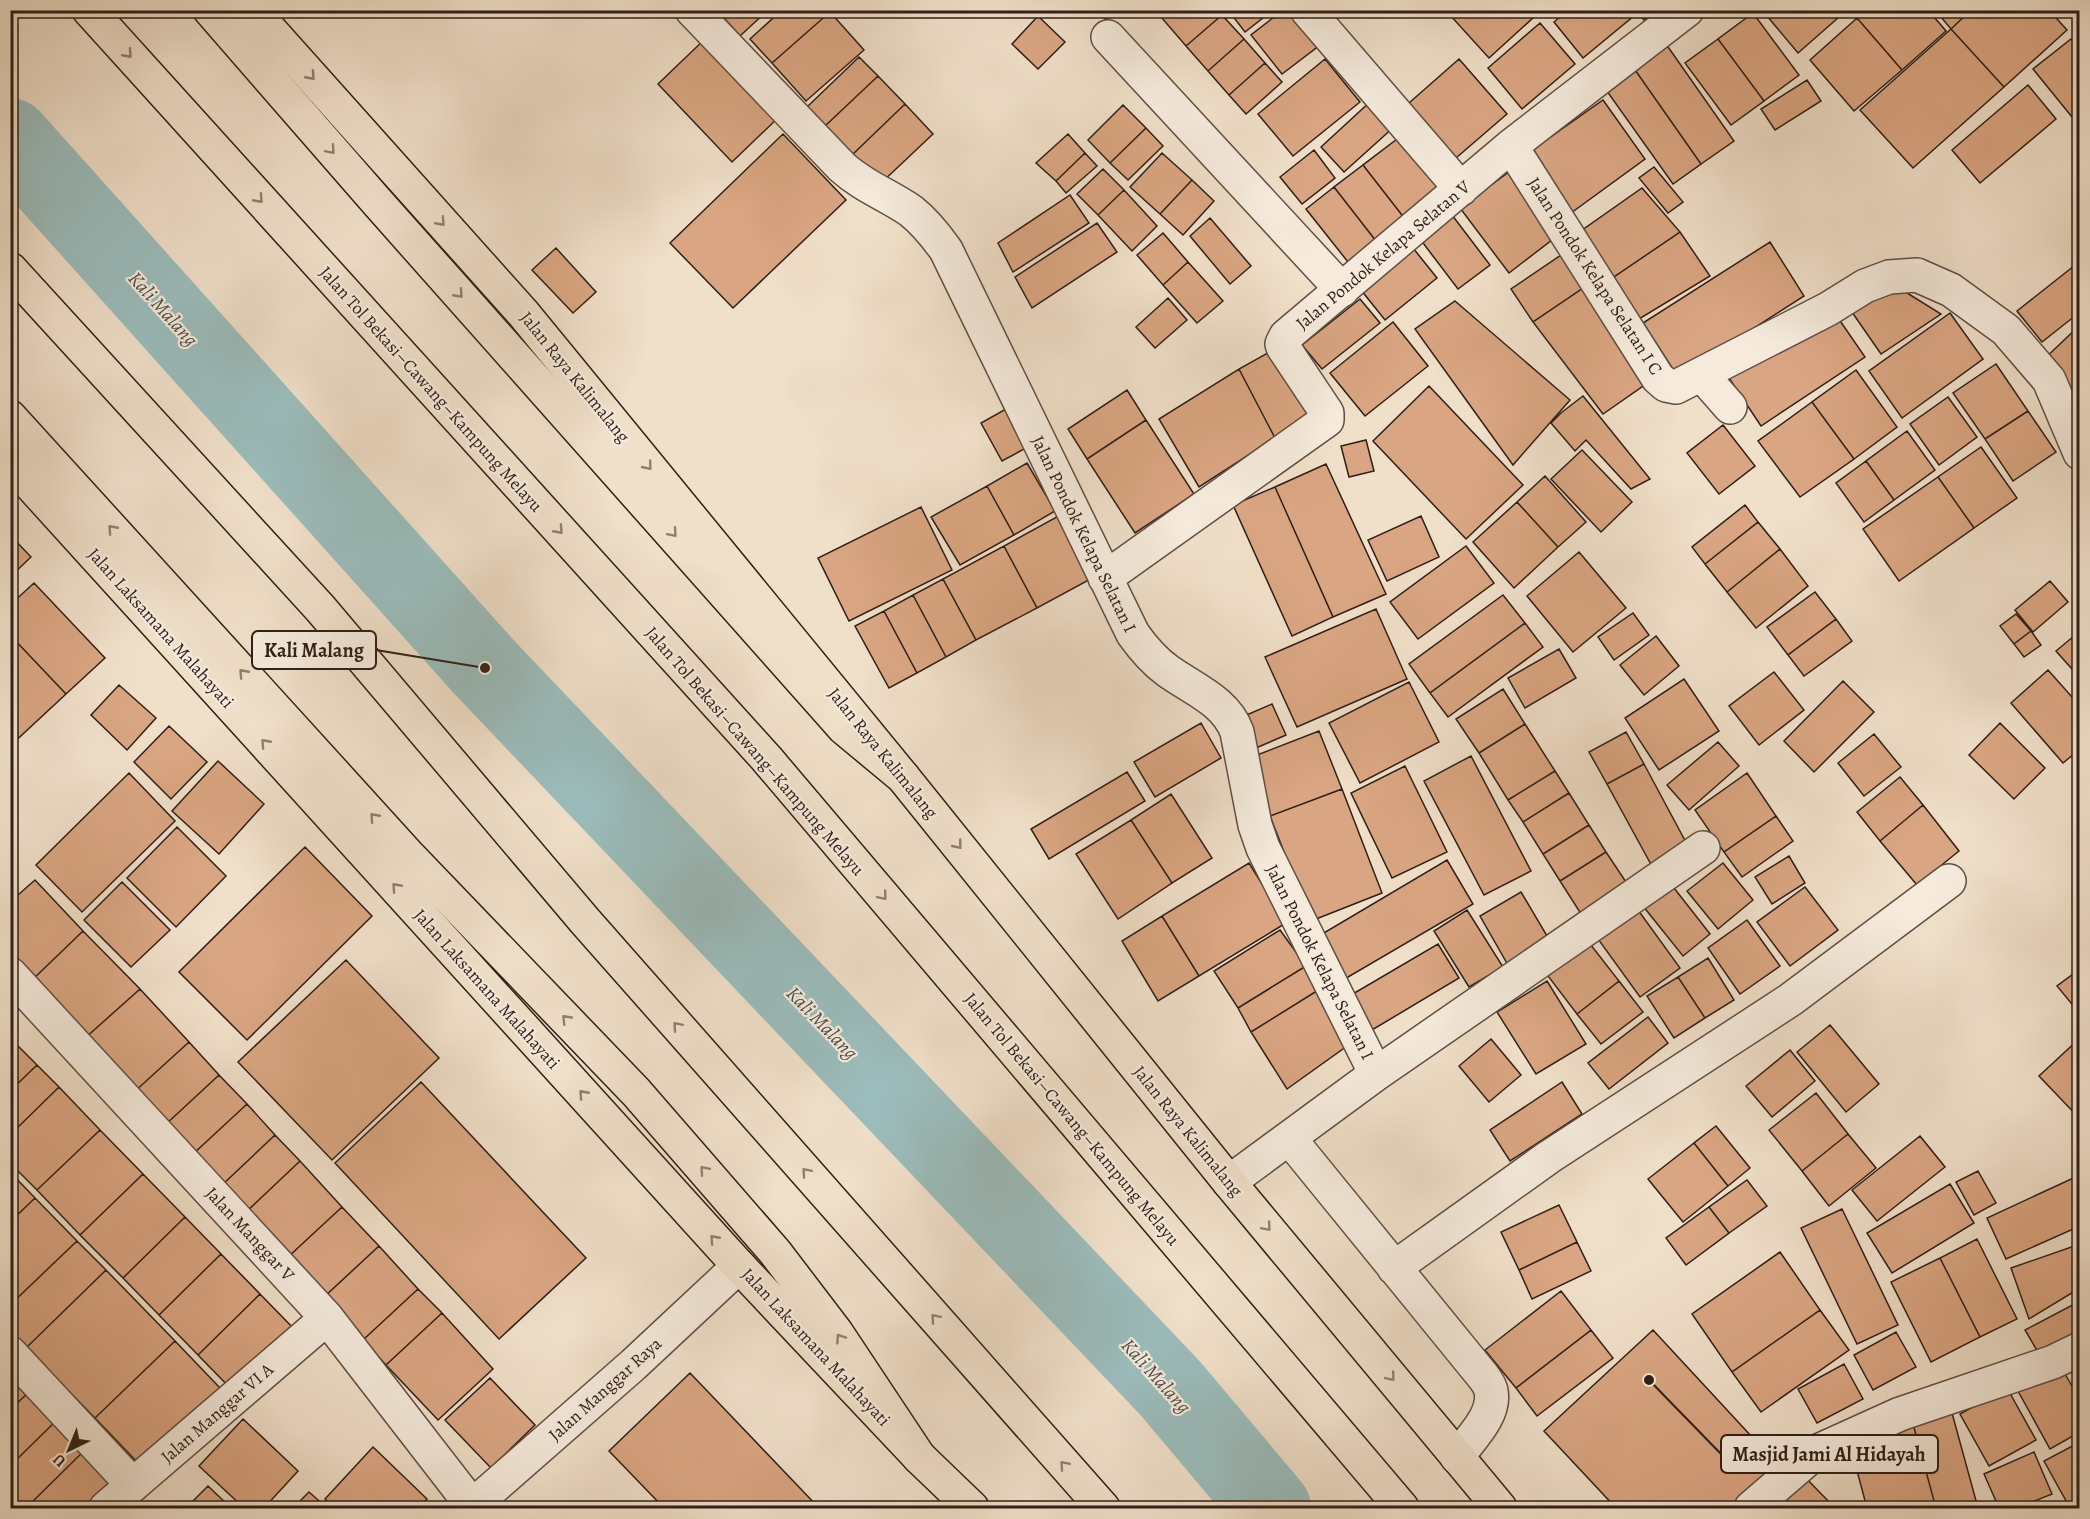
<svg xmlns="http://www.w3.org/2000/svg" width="2090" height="1519" font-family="Alegreya,serif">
<rect width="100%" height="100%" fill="#f0dfc9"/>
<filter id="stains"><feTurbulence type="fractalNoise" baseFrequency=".00333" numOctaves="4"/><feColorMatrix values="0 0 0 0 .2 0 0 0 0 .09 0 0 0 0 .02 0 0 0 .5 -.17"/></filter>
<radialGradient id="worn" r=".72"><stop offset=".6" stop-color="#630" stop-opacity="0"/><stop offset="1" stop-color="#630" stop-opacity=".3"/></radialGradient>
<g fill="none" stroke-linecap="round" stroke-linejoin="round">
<!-- river -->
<path stroke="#9bbcbc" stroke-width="80" d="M10 138 485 668 1170 1388 1271 1508"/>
</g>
<!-- building -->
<path fill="#daa582" stroke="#2f1f17" stroke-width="1.5" d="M717 10H768L740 36Z
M782 10H828L830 12 772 63 750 39Z
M1097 10H1117L1106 20Z
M1155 10H1218L1222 15 1186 46Z
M1228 10H1259L1264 17 1245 32Z
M1283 10H1293L1320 45 1282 74 1251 35Z
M1452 10H1528L1534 17 1489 58 1449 14Z
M1568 10H1632L1635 15 1583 58 1554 22Z
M1635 10H1655L1644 20Z
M1762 10H1847L1798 53Z
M1866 10H1928L1946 31 1902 70 1857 18Z
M1935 10H1971L1951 29Z
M1971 10H2049L2067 30 2004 87 1951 29Z
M830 12 864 50 806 101 772 63Z
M1753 13 1799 75 1764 101 1718 39Z
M1222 15 1244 39 1208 71 1186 46Z
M1038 16 1065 42 1038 69 1012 44Z
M1857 18 1902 70 1854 111 1810 60Z
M1540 23 1575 64 1522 109 1488 68Z
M1951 29 2004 87 1913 168 1860 110Z
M708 36 782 114 732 162 658 84Z
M1244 39 1265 63 1229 95 1208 71Z
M1718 39 1764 101 1731 125 1685 63Z
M2071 39 2080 49V112L2072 117 2033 69Z
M1666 44 1734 141 1701 164 1633 67Z
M859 57 878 76 824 127 806 108Z
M1325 59 1360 102 1293 156 1258 114Z
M1459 59 1507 114 1456 158 1409 103Z
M1265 63 1282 82 1246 114 1229 95Z
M1633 67 1701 164 1673 184 1604 87Z
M878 76 905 104 851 156 824 127Z
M1807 80 1821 101 1775 130 1761 109Z
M2028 85 2056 119 1980 183 1952 150Z
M1372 100 1395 126 1344 172 1321 147Z
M1603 100 1645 159 1571 213 1528 153Z
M905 104 933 134 879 185 851 156Z
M1123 105 1146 128 1110 163 1088 140Z
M1146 128 1163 146 1128 180 1110 163Z
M1405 133 1448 186 1405 219 1363 165Z
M783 134 846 200 733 308 670 243Z
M1068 134 1085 153 1056 181 1036 163Z
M1314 150 1335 178 1302 204 1280 177Z
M1085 153 1097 166 1066 193 1056 181Z
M1162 153 1192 180 1160 214 1130 187Z
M1363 165 1405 219 1376 241 1334 187Z
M1654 167 1683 202 1668 213 1639 178Z
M1103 169 1124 190 1098 215 1077 194Z
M1513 169 1561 233 1509 273 1460 208Z
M1192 180 1214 201 1183 235 1160 214Z
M1334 187 1376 241 1348 262 1306 209Z
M1642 188 1680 232 1611 279 1578 233Z
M1124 190 1157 226 1132 251 1098 215Z
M1070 195 1089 223 1013 272 998 243Z
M1452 215 1490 265 1458 289 1420 239Z
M1210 218 1251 266 1230 284 1190 236Z
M1097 223 1117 252 1032 308 1015 277Z
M1680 232 1710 276 1639 319 1611 279Z
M1163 233 1188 262 1163 285 1137 255Z
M1770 242 1804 296 1678 377 1643 323Z
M556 248 596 292 573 313 532 270Z
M1413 248 1437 278 1385 320 1361 290Z
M1567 251 1589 284 1533 322 1511 289Z
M1188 262 1223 301 1197 323 1163 285Z
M2074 266 2080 273V312L2042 342 2017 311Z
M1891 283 1941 314 1881 354 1845 302Z
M1589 284 1656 377 1603 414 1533 322Z
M1168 298 1187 320 1155 348 1136 327Z
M1360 299 1380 323 1322 369 1302 345Z
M1455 301 1570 400 1513 465 1415 329Z
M1834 312 1865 357 1761 426 1721 366Z
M1950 313 1983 359 1902 418 1869 371Z
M1393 322 1428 366 1365 416 1330 373Z
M2080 325V388L2066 400 2041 362Z
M1275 349 1312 418 1275 438 1239 369Z
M1996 364 2028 411 1985 439 1953 393Z
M1239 369 1275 438 1199 487 1159 419Z
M1856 370 1897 427 1854 459 1812 402Z
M1429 386 1523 485 1466 539 1373 441Z
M1127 390 1146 420 1087 459 1068 429Z
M1583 396 1650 479 1631 489 1586 440 1575 451 1551 423 1561 413Z
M1948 397 1977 437 1939 465 1910 424Z
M1812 402 1854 459 1800 497 1758 441Z
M1013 405 1035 443 1002 461 981 423Z
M2028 411 2056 452 2013 481 1985 439Z
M1146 420 1194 494 1135 533 1087 459Z
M1723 425 1755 466 1719 494 1687 453Z
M1907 431 1935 470 1894 500 1866 461Z
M1366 440 1374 471 1349 477 1341 446Z
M1981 447 2017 498 1974 528 1938 477Z
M1582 450 1632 502 1601 532 1551 479Z
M1866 461 1894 500 1864 522 1836 483Z
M1027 463 1055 511 1014 535 987 486Z
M1326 464 1386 594 1333 617 1275 487Z
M1545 476 1586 522 1558 547 1517 502Z
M1938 477 1974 528 1899 581 1863 529Z
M987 486 1014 535 960 565 931 517Z
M1275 487 1333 617 1292 636 1233 505Z
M1517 502 1558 547 1514 588 1473 542Z
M1745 505 1758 522 1705 564 1692 547Z
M921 507 952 570 849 621 818 558Z
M1064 513 1098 575 1037 608 1004 546Z
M1421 516 1439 557 1387 581 1368 540Z
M1758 522 1780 549 1727 592 1705 564Z
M10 535 31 557 10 577Z
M1004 546 1037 608 976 640 943 579Z
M1466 546 1494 583 1418 639 1390 602Z
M1780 549 1808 586 1756 628 1727 592Z
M1579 552 1626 608 1573 652 1527 596Z
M943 579 976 640 946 657 913 595Z
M2050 581 2068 602 2033 632 2015 610Z
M34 583 105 658 66 694 10 635V605Z
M1815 592 1836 619 1788 655 1767 627Z
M913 595 946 657 917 673 884 611Z
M1503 595 1525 623 1430 693 1409 664Z
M1376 609 1407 679 1297 727 1265 657Z
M884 611 917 673 889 688 855 626Z
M1633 613 1649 635 1614 660 1598 637Z
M2016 614 2031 631 2014 644 2000 626Z
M1836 619 1852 641 1804 676 1788 655Z
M1525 623 1543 647 1448 717 1430 693Z
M2031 631 2041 645 2024 657 2014 644Z
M2080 631V678L2056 651Z
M10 635 66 694 10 746Z
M1656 636 1679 666 1644 695 1620 665Z
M1559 649 1576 678 1525 708 1508 678Z
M2048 670 2080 706V749L2063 763 2011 703Z
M1774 672 1804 710 1759 745 1729 706Z
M1684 679 1719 731 1659 770 1625 718Z
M1843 681 1874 712 1814 772 1784 741Z
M1409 682 1439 742 1360 783 1329 723Z
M119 685 156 718 127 750 91 715Z
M1503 689 1525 724 1479 753 1456 719Z
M1272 704 1286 735 1256 748 1242 717Z
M1201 723 1221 758 1155 797 1134 762Z
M2000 723 2045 768 2014 799 1969 755Z
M1525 724 1555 771 1508 800 1479 753Z
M169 726 207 762 171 799 134 762Z
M1319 731 1342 789 1270 816 1247 759Z
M1626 732 1644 764 1607 784 1589 752Z
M1874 734 1901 767 1864 796 1838 763Z
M1718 742 1739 766 1689 810 1667 785Z
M1471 756 1531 871 1484 895 1424 781Z
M218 761 264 804 219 854 172 811Z
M1644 764 1689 848 1653 868 1607 784Z
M1405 766 1447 852 1392 878 1351 793Z
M1555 771 1569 793 1523 822 1508 800Z
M1127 772 1145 801 1049 859 1031 829Z
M129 773 175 821 82 912 36 865Z
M1747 773 1776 816 1724 852 1695 810Z
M1900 777 1923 805 1880 841 1857 812Z
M1342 789 1382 893 1311 921 1270 816Z
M1569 793 1589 825 1543 854 1523 822Z
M1171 794 1212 858 1172 883 1131 820Z
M1923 805 1959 851 1917 885 1880 841Z
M1776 816 1793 841 1742 877 1724 852Z
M1131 820 1172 883 1118 919 1076 854Z
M1589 825 1606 852 1560 881 1543 854Z
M177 827 226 876 176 927 127 878Z
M305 847 372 916 247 1040 179 972Z
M1606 852 1630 888 1583 917 1560 881Z
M1789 856 1805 883 1772 904 1755 877Z
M1447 860 1473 904 1343 980 1317 937Z
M1249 863 1286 923 1199 976 1162 916Z
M1723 863 1753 900 1718 929 1687 891Z
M1667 879 1710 934 1683 956 1639 901Z
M35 880 83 931 29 983 10 964V902Z
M122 882 170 930 131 967 84 920Z
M1805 887 1838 930 1790 966 1757 922Z
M1521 892 1550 941 1508 965 1480 916Z
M1467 910 1503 967 1469 987 1434 931Z
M1638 910 1680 968 1640 997 1598 939Z
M1162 916 1199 976 1158 1001 1122 941Z
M1747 920 1780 966 1740 994 1708 948Z
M1280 930 1306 966 1238 1008 1214 971Z
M83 931 140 989 84 1039 29 983Z
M1587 940 1619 981 1577 1014 1545 972Z
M1438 944 1459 978 1372 1030 1351 995Z
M1708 958 1734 1000 1705 1018 1678 977Z
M346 960 439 1058 332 1160 238 1062Z
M1306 966 1320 989 1251 1032 1238 1008Z
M2080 969V1014L2057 986Z
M1678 977 1705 1018 1674 1038 1647 996Z
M1547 981 1586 1044 1536 1074 1497 1012Z
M1619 981 1643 1012 1601 1044 1577 1014Z
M140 989 189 1042 133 1093 84 1039Z
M1320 989 1354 1041 1287 1089 1251 1032Z
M1648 1017 1668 1043 1609 1089 1588 1063Z
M1830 1025 1879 1084 1846 1112 1797 1052Z
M10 1038 37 1065 10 1091Z
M2080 1038V1119L2039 1076Z
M1491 1039 1521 1075 1489 1102 1459 1066Z
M189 1042 219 1075 164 1126 133 1093Z
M1790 1050 1815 1081 1772 1117 1746 1086Z
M37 1065 59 1087 10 1135V1091Z
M219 1075 247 1104 192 1155 164 1126Z
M421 1082 586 1258 499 1339 335 1163Z
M1562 1082 1582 1114 1510 1161 1490 1130Z
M59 1087 100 1130 37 1190 10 1163V1135Z
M1816 1093 1848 1134 1802 1171 1769 1130Z
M247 1104 275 1135 221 1186 192 1155Z
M1716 1126 1750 1168 1728 1186 1694 1143Z
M100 1130 143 1174 80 1235 37 1190Z
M1848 1134 1876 1168 1829 1206 1802 1171Z
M275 1135 300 1161 245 1213 221 1186Z
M1920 1136 1945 1167 1877 1221 1852 1190Z
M1694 1143 1728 1186 1683 1222 1648 1179Z
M300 1161 342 1207 287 1258 245 1213Z
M1978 1171 1996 1203 1974 1215 1956 1182Z
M10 1172 35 1198 10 1222Z
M143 1174 185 1217 123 1278 80 1235Z
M2080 1175V1226L2006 1259 1987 1218Z
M1747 1180 1767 1206 1729 1233 1709 1207Z
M1950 1184 1974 1223 1892 1273 1867 1233Z
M35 1198 77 1241 10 1305V1222Z
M1559 1205 1577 1242 1519 1270 1501 1232Z
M342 1207 379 1246 324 1297 287 1258Z
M1709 1207 1729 1233 1686 1265 1666 1238Z
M1842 1209 1898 1325 1857 1344 1801 1228Z
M185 1217 221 1254 159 1315 123 1278Z
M1977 1239 2017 1319 1980 1337 1940 1258Z
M77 1241 106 1270 26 1348 10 1332V1305Z
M1577 1242 1591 1271 1532 1299 1519 1270Z
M2080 1244V1288L2029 1319 2011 1268Z
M379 1246 418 1289 363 1340 324 1297Z
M1780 1252 1820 1310 1732 1372 1692 1314Z
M221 1254 260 1294 198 1355 159 1315Z
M1940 1258 1980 1337 1931 1362 1891 1282Z
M106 1270 175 1341 95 1418 26 1348Z
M418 1289 442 1313 386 1365 363 1340Z
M1561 1291 1591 1330 1516 1388 1485 1350Z
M260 1294 297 1332 235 1393 198 1355Z
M2080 1301V1339L2042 1359 2025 1330Z
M1820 1310 1849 1350 1761 1412 1732 1372Z
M442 1313 493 1369 438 1420 386 1365Z
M1591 1330 1613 1358 1537 1416 1516 1388Z
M1653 1330 1777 1464 1729 1508H1616L1544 1431Z
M1896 1332 1916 1367 1873 1390 1854 1355Z
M175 1341 221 1389 141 1466 95 1418Z
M10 1363 34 1387 10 1410Z
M1844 1364 1863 1399 1817 1423 1798 1389Z
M2061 1367 2080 1400V1432L2050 1449 2018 1391Z
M690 1373 819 1508H664L609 1451Z
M490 1378 535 1425 491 1468 445 1420Z
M34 1387 62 1415 10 1466V1410Z
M2007 1388 2036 1440 1989 1466 1960 1414Z
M1952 1413 1978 1508H1936L1913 1424Z
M62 1415 91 1444 26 1508H15L10 1504V1466Z
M243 1419 298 1471 264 1508H244L199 1466Z
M1913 1424 1936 1508H1867L1849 1441Z
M2080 1442V1508H2070L2044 1461Z
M91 1444 124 1477 93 1508H26Z
M373 1447 427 1499 418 1508H335L325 1499Z
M2034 1452 2052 1494 2017 1508H1999L1984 1474Z
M1798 1470 1835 1508H1757Z
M208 1486 231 1508H186Z
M309 1492 327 1508H293Z"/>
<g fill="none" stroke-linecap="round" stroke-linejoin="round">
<!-- street casing -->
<g stroke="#5f4f44" stroke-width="36">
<path id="street" d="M692 10 842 167C864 187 888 195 911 211 925 222 936 236 946 250L1133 634C1143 648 1154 661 1168 671 1193 689 1226 701 1237 732L1255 825 1263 848 1376 1074
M1307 10 1461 189
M1108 37 1342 290
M1511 146 1658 378 1666 385 1676 387 1828 309 1865 286 1889 277 1917 275 1951 290 2006 330 2049 380 2080 453
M1702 375 1730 407
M1105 578 1327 420V413L1283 347 1282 344 1286 336 1511 146 1687 10
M10 974 327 1318 474 1508
M1289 1138 1482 1375C1485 1379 1490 1385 1491 1391 1496 1415 1470 1439 1457 1457
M1229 1182 1376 1074 1703 848
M1394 1268 1549 1157 1790 1000 1949 881
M10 1353 133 1485
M106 1508 327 1318
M470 1508 633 1365 739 1266
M1751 1508 1816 1452 1900 1414 2053 1362 2080 1349"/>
</g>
<!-- primary casing -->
<g stroke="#2f1f17" stroke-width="36">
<path id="primary" d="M252 10 523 313 903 777 1229 1182 1500 1508
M10 462 739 1266 919 1457 972 1508"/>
</g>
<!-- highway casing -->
<g stroke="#2f1f17" stroke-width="36">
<path id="highway" d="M89 10 766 758 1402 1508
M210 10 378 203 844 728 903 777
M10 269 320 608 585 921 1103 1508
M10 417 410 857 636 1092 775 1252 836 1332 919 1457"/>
</g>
<!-- street -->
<use href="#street" stroke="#f5eadc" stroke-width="33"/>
<!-- primary -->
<use href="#primary" stroke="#f0dfc9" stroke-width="33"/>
<!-- highway -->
<use href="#highway" stroke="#f0dfc9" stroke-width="33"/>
</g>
<!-- one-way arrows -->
<defs><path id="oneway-chevron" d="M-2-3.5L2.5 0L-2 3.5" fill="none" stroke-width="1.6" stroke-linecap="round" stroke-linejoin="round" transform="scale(1.5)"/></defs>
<g stroke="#907f70">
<use href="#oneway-chevron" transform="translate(128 54) rotate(48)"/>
<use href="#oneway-chevron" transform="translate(311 76) rotate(48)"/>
<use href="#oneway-chevron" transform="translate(331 150) rotate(49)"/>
<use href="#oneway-chevron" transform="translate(259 199) rotate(48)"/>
<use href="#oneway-chevron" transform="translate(441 222) rotate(48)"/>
<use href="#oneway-chevron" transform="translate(459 294) rotate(48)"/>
<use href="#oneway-chevron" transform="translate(648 466) rotate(51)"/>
<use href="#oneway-chevron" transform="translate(112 529) rotate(-132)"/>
<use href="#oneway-chevron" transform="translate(559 530) rotate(48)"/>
<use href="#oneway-chevron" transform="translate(673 533) rotate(49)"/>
<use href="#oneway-chevron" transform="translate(243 673) rotate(-132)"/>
<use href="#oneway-chevron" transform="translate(265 743) rotate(-132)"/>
<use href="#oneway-chevron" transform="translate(374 817) rotate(-132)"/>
<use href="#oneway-chevron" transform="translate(958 845) rotate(51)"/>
<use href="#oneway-chevron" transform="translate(396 887) rotate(-132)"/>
<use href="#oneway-chevron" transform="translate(883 896) rotate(50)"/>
<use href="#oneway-chevron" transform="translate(566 1019) rotate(-134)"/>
<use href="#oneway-chevron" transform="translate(677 1026) rotate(-131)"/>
<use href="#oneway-chevron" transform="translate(583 1094) rotate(-132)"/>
<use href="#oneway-chevron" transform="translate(704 1170) rotate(-131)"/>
<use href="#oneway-chevron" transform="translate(806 1172) rotate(-131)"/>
<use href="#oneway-chevron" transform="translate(1267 1227) rotate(50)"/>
<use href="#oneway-chevron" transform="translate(714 1239) rotate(-132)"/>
<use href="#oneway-chevron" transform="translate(935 1318) rotate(-131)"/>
<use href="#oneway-chevron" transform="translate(840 1338) rotate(-124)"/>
<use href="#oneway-chevron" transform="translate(1391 1377) rotate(50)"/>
<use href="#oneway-chevron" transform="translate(1064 1465) rotate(-131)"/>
</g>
<g text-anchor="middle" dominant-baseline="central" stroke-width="4.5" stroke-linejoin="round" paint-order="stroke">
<!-- street labels -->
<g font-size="18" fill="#2f1f17" stroke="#f5eadc">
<text transform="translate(1383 255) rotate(-40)">Jalan Pondok Kelapa Selatan V</text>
<text transform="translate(1595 276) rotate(57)">Jalan Pondok Kelapa Selatan I C</text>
<text transform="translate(575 377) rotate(51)">Jalan Raya Kalimalang</text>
<text transform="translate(431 389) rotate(48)">Jalan Tol Bekasi–Cawang–Kampung Melayu</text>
<text transform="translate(1084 534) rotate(64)">Jalan Pondok Kelapa Selatan I</text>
<text transform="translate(161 628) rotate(48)">Jalan Laksamana Malahayati</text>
<text transform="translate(755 751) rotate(49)">Jalan Tol Bekasi–Cawang–Kampung Melayu</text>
<text transform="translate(883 753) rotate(51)">Jalan Raya Kalimalang</text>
<text transform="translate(1320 962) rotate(63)">Jalan Pondok Kelapa Selatan I</text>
<text transform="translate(487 989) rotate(48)">Jalan Laksamana Malahayati</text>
<text transform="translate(1072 1119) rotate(50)">Jalan Tol Bekasi–Cawang–Kampung Melayu</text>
<text transform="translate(1188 1131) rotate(51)">Jalan Raya Kalimalang</text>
<text transform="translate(250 1234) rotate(47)">Jalan Manggar V</text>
<text transform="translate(816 1347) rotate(47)">Jalan Laksamana Malahayati</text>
<text transform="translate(605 1389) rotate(-42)">Jalan Manggar Raya</text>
<text transform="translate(217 1413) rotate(-41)">Jalan Manggar VI A</text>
</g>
<!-- water labels -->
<g font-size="20" font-style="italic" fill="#4f4e49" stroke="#f5eadc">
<text transform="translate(163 309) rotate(48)">Kali Malang</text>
<text transform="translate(822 1023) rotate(46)">Kali Malang</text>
<text transform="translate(1156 1376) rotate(48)">Kali Malang</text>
</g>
</g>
<!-- callouts -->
<path fill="none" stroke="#2f1f17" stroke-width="2" d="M485 668L376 650M1649 1380L1721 1454"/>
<g fill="#2f1f17" stroke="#f5eadc" stroke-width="2">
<circle cx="485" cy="668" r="6"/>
<circle cx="1649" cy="1380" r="6"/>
</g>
<g fill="#f5eadc" stroke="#2f1f17" stroke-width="2">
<rect x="252" y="631" width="124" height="38" rx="6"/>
<rect x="1721" y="1435" width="217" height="38" rx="6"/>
</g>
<g font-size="20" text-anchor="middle" font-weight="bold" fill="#2f1f17">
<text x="314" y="657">Kali Malang</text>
<text x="1829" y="1461">Masjid Jami Al Hidayah</text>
</g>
<!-- margin -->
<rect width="2090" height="1519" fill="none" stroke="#f0dfc9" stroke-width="36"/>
<rect x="12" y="12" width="2066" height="1495" fill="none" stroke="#2f1f17" stroke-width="3"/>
<rect x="18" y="18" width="2054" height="1483" fill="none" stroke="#2f1f17" stroke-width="1.5"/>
<!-- north arrow -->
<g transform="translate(69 1450) rotate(223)" stroke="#f5eadc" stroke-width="4.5" paint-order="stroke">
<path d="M0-4.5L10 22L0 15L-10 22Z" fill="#2f1f17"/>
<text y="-9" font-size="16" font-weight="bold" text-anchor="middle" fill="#2f1f17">U</text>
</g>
<rect width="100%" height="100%" filter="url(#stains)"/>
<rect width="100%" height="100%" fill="url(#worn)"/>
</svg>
